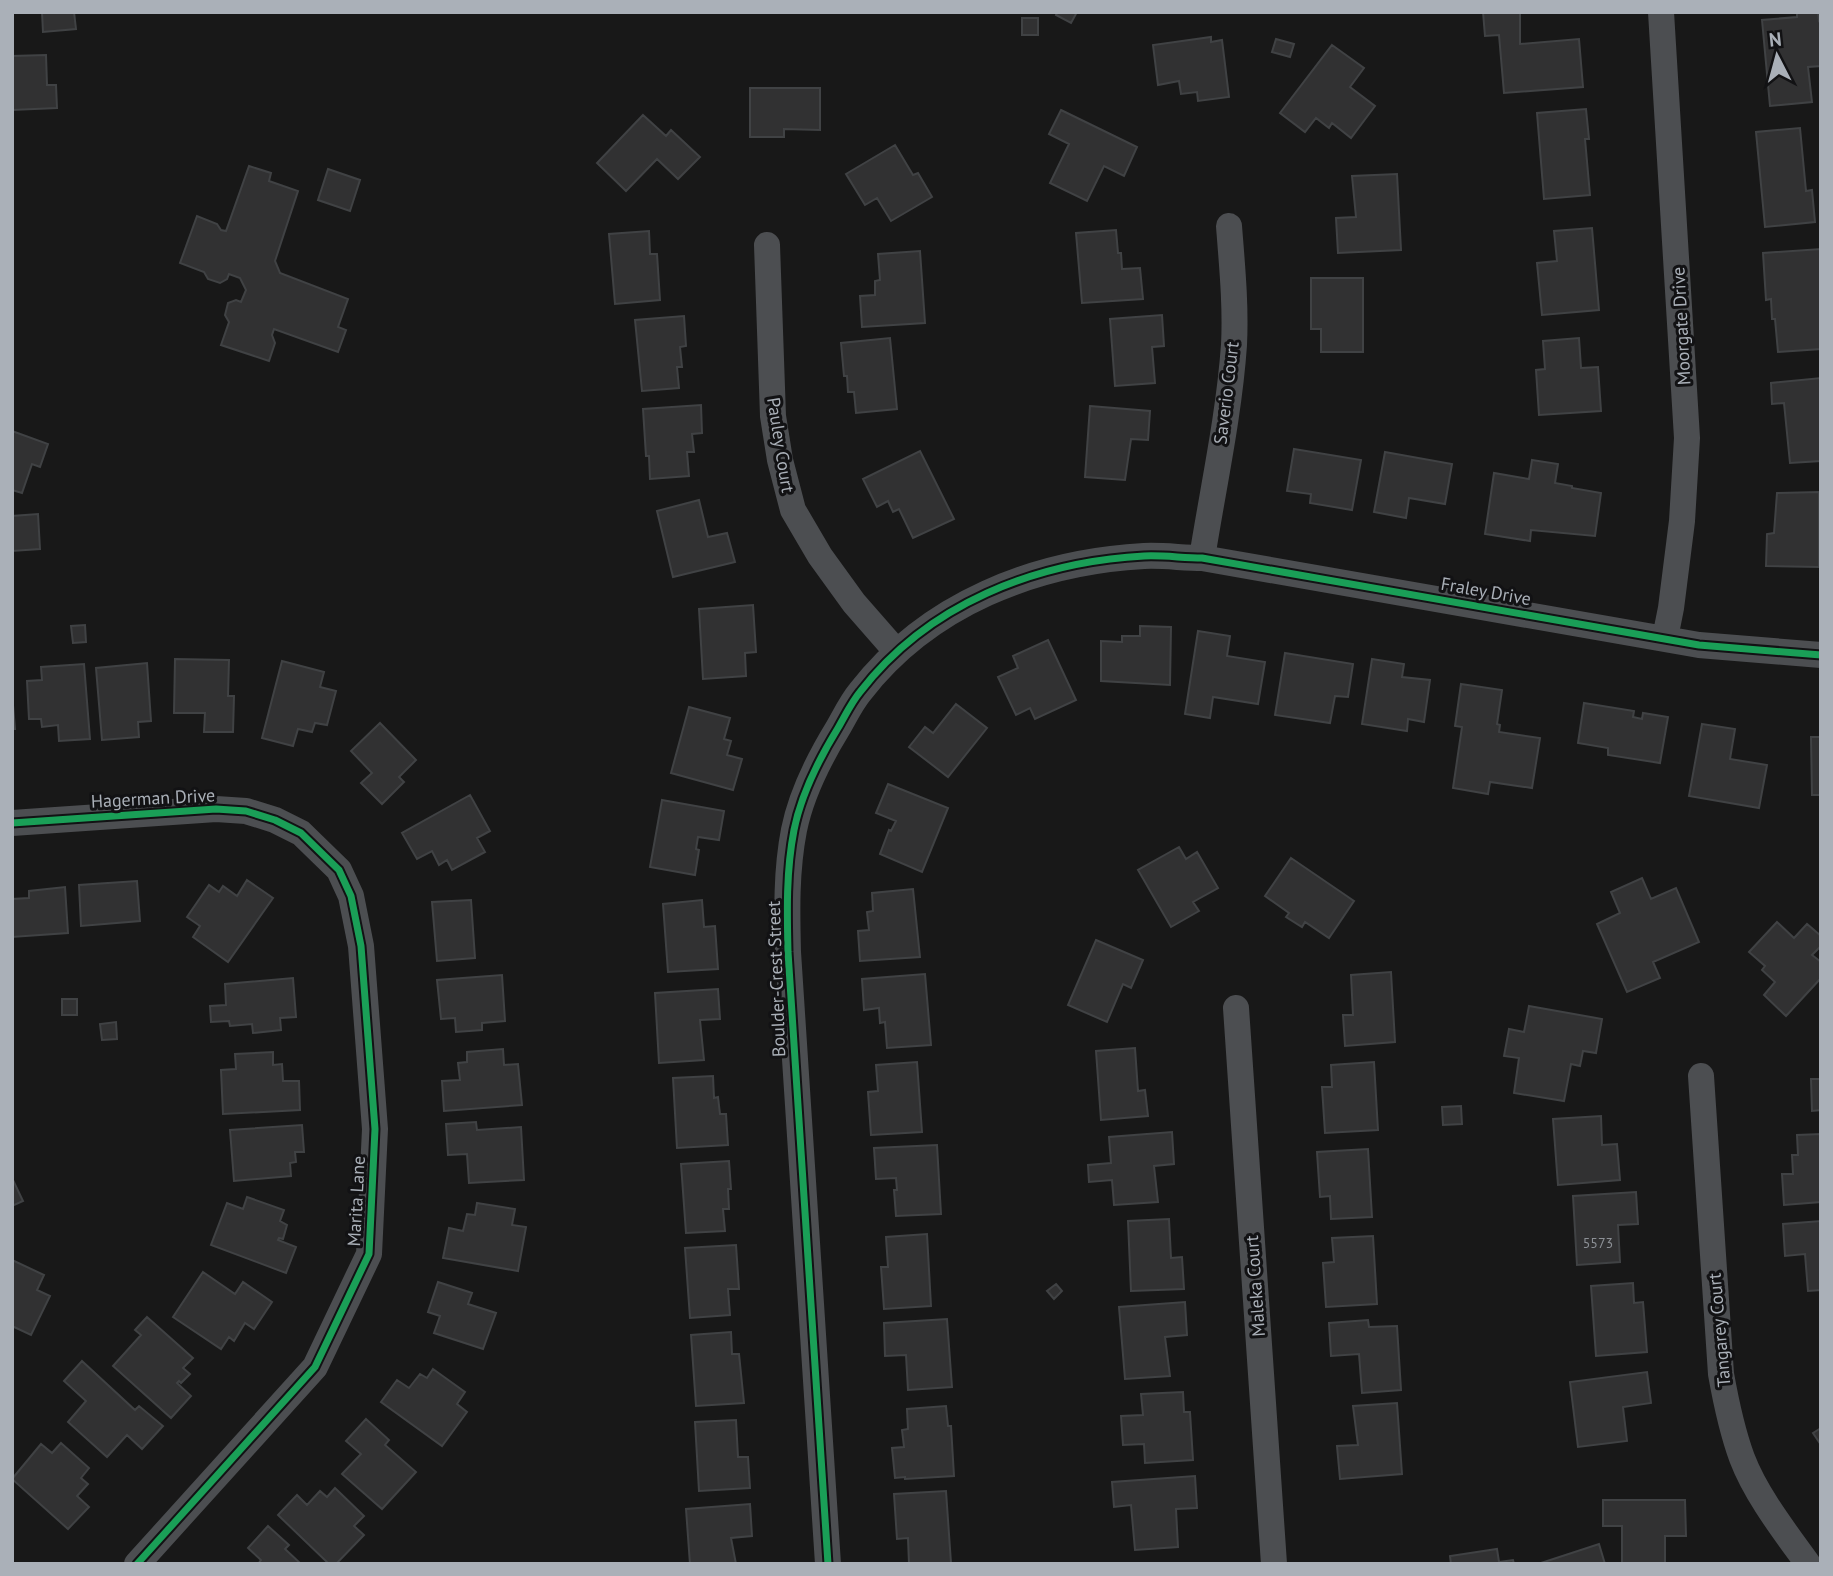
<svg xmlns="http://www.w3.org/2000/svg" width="1833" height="1576" font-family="'PT Sans',sans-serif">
<rect width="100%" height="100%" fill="#181818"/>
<!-- building -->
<path fill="#313132" stroke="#404244" stroke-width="2" d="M42 12H74L76 29 43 32Z
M1057 12H1077L1071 23 1056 15Z
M1483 12H1520V44L1579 39 1583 87 1504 93 1499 35 1485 36Z
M1797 12H1818L1819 21 1821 20V66L1808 67 1812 102 1770 106 1762 20 1797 17Z
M1022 18H1038V35H1022Z
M1211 37V42L1222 40 1229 97 1198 101 1197 92 1181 94 1179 81 1158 85 1153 45Z
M1276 39 1294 44 1290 57 1272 52Z
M1332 45 1364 68 1350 87 1375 106 1351 138 1332 123 1329 128 1316 118 1305 132 1280 113Z
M46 55 47 85H56L57 108 12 110V56Z
M750 88H820V130L784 129V137H750Z
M1586 109 1589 139H1585L1590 195 1544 199 1537 113Z
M1061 110 1137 147 1124 176 1104 166 1087 201 1050 183 1069 144 1049 134Z
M643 115 666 136 671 130 700 157 678 179 657 159 626 191 597 163Z
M1800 128 1806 191 1812 190 1815 222 1765 227 1756 132Z
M895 145 913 175 918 173 932 197 891 221 877 198 865 205 846 174Z
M249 166 271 173 269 181 298 191 275 261 280 273 348 299 338 327 346 330 338 352 274 329 272 335 275 343 269 361 221 345 229 322 225 315 228 303 236 300 241 302 246 290 240 278 229 274 227 279 220 283 208 279 204 272 180 263 197 216 217 224 221 230 226 231Z
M328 169 360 180 350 211 318 200Z
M1397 174 1401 250 1338 253 1336 218 1356 217 1352 176Z
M1592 228 1599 310 1542 315 1537 263 1557 261 1554 231Z
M1116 230 1118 253H1121L1122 269 1140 268 1143 299 1082 303 1076 233Z
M649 231 650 254H657L660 300 615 304 609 234Z
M1821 249V349L1778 352 1775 319H1772L1771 299 1766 300 1763 253Z
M920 251 925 323 862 327 860 296 875 295V281L880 280 878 254Z
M1311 278H1363V352H1321V329H1311Z
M1162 315 1164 346 1152 347 1155 383 1115 386 1110 319Z
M684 316 686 346 680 347 682 367H677L679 388 642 391 635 320Z
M890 338 897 409 856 413 854 392H848L847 376H844L841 343Z
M1579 338 1581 368 1598 367 1601 411 1539 415 1536 370 1545 369 1543 341Z
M1821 378V461L1790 463 1784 403 1772 404 1771 383Z
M701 405 702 433 692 434 694 452H687L689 476 650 479 649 456H646L643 409Z
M1090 406 1150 411 1148 440 1131 439 1125 480 1085 477Z
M12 431 48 444 40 467 32 464 22 493 12 490Z
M1294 449 1361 460 1352 510 1310 503 1311 494 1287 491Z
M920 451 954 519 913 538 899 509 893 512 888 501 877 507 863 479Z
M1385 452 1452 464 1445 504 1409 498 1406 518 1374 512Z
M1532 460 1558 464 1555 483 1572 486V488L1601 493 1595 536 1531 530 1530 541 1485 534 1494 473 1529 479Z
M1819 492V567L1766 566 1767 534 1774 533 1777 493Z
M699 500 708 537 727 533 735 562 673 577 657 511Z
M38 514 40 549 12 551V516Z
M753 605 756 652 745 653 746 676 703 679 699 609Z
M85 625 86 642 73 643 71 626Z
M1140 626 1171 627 1170 685 1101 681V641L1122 642V636H1140Z
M1198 631 1230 636 1227 656 1265 662 1258 704 1213 697 1210 718 1185 714Z
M1048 640 1076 700 1035 719 1030 708 1016 715 998 677 1018 668 1013 656Z
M1285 653 1353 664 1348 697 1335 696 1330 723 1275 715Z
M175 659 229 660 228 696H234L233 732H204L205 713H174Z
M1372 659 1404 664 1402 677 1430 680 1424 722 1408 719 1407 731 1362 724Z
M282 661 324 672 320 687 336 691 327 725 315 723 312 732 298 729 293 746 262 738Z
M147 663 151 721 138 722 139 737 102 740 96 668Z
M84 664 90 739 59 741 58 725 42 727 41 719H29L27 681 42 680 41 667Z
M1461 684 1502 690 1497 724 1500 725 1499 732 1540 738 1532 788 1490 782 1488 794 1453 788 1462 727 1455 726Z
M12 693 15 729H12Z
M1584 703 1634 711 1633 717 1642 719 1643 713 1668 717 1660 763 1608 755V748L1578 743Z
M956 704 987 728 948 777 909 747 925 727 933 733Z
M689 707 730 718 724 739 731 741 727 755 742 759 733 790 671 773Z
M380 723 416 760 399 777 404 782 382 804 361 783 372 773 351 751Z
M1702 724 1735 729 1730 759 1767 765 1759 808 1689 796Z
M1811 737H1821V795H1812Z
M888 784 948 808 922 872 880 854 889 830 891 831 896 821 876 813Z
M470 795 490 831 477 838 485 852 452 870 447 860 439 865 432 851 417 859 402 833Z
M662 800 724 811 719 840 698 837 696 849 699 850 695 875 650 867Z
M1179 847 1186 859 1197 852 1218 888 1193 902 1199 911 1171 927 1138 870Z
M1291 858 1354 901 1329 938 1305 922 1302 927 1286 917 1289 913 1265 896Z
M1642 878 1651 899 1676 888 1699 942 1653 962 1660 978 1627 992 1597 924 1620 913 1611 892Z
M247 880 273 898 228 962 193 937 200 926 187 917 209 885 219 892 223 886 237 896Z
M137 881 140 921 81 926 79 885Z
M65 887 68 933 12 937V899L29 898V891Z
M913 889 920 957 860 961 858 931 869 930 867 912 873 911 872 893Z
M471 900 475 958 437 961 432 902Z
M702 900 704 927 715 926 718 969 668 972 663 904Z
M1777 922 1794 938 1807 924 1821 936V946L1812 955 1821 962V978L1786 1016 1764 995 1775 982 1762 970 1765 966 1749 952Z
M1096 940 1143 960 1131 988 1123 984 1107 1022 1068 1005Z
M1391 972 1395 1042 1345 1046 1343 1015H1353L1351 975Z
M925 974 931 1045 887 1048 885 1022 880 1023 879 1008 864 1010 862 979Z
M502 975 505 1021 482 1023V1030L456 1032 455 1018 441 1019 437 980Z
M293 978 296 1017 280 1018 281 1030 253 1033 252 1024 230 1026 229 1021 211 1022 210 1006 226 1005 225 984Z
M718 989 720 1019 700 1020 704 1060 659 1063 655 993Z
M62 999H77V1015H62Z
M1529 1006 1602 1019 1596 1053 1583 1051 1580 1066 1571 1064 1564 1101 1514 1093 1519 1058 1504 1056 1509 1029 1524 1032Z
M116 1022 117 1039 102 1040 100 1024Z
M1135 1048 1138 1091 1145 1090 1148 1116 1101 1120 1096 1051Z
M503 1049 504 1065 518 1064 522 1105 444 1111 442 1081 460 1080 458 1063 467 1062V1052Z
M273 1052V1065L282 1064 283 1081H299L300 1110 223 1114 221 1070 236 1069 235 1054Z
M917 1062 922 1132 871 1135 868 1092 878 1091 876 1065Z
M1374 1062 1378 1130 1325 1133 1322 1087H1332L1331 1065Z
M713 1076 714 1098 718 1097 720 1114H726L728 1145 677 1148 673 1078Z
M1811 1079H1821V1110L1812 1111Z
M1461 1106 1462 1124 1443 1125 1442 1107Z
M1601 1116 1602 1145 1617 1144 1620 1180 1558 1185 1553 1119Z
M476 1122 477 1130 521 1127 524 1180 469 1183 467 1154 448 1155 446 1124Z
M302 1125 304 1152H295L296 1162 290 1163 291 1176 234 1181 230 1130Z
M1172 1132 1174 1164 1154 1166 1158 1202 1114 1205 1112 1180 1089 1182 1088 1165 1111 1163 1109 1137Z
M1821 1134V1202L1784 1205 1782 1174H1793L1792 1155H1798L1797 1135Z
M937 1145 941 1214 896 1216 894 1190H897L896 1178 876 1179 874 1148Z
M1368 1149 1372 1217 1331 1219 1330 1196 1320 1197 1317 1152Z
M729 1161 731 1189H728L729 1209H723L725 1231 686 1233 681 1164Z
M12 1178 23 1201 12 1206Z
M1636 1192 1638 1224 1618 1225 1620 1262 1577 1265 1573 1196Z
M247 1197 284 1210 280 1221 287 1225 283 1239 279 1238 278 1240 296 1247 286 1273 211 1245 227 1203 243 1209Z
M477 1203 515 1209 512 1225 526 1227 518 1271 443 1258 449 1228 463 1231 467 1214 475 1215Z
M1169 1219 1171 1258 1182 1257 1184 1289 1131 1291 1128 1221Z
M1821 1221V1290L1808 1291 1805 1254 1785 1256 1783 1224Z
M927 1234 931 1306 884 1309 881 1267H888L886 1237Z
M1373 1236 1377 1304 1326 1307 1323 1263 1334 1262 1332 1238Z
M736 1245 739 1289H728L730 1315 690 1318 685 1248Z
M12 1260 44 1275 37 1290 50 1296 31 1335 12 1326Z
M203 1272 235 1294 243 1282 272 1302 254 1329 245 1323 234 1341 229 1337 221 1349 173 1317Z
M438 1282 472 1293 468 1304 496 1313 483 1349 434 1333 440 1316 428 1312Z
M1633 1283 1634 1303 1643 1302 1647 1352 1596 1356 1591 1286Z
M1056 1284 1062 1291 1054 1299 1047 1291Z
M1185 1302 1187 1335 1165 1337 1170 1376 1125 1379 1119 1307Z
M147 1317 193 1358 183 1368 190 1374 181 1383 179 1381 177 1383 191 1396 171 1418 113 1366 141 1335 135 1330Z
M947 1319 952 1387 908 1390 906 1355 885 1356 884 1323Z
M1368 1320 1369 1327 1397 1326 1401 1390 1362 1393 1359 1354 1331 1356 1329 1323Z
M731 1332 732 1354H739L744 1403 696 1406 691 1335Z
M82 1361 135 1410 139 1406 163 1426 142 1449 127 1435 107 1457 68 1422 86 1401 64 1381Z
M433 1369 465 1392 457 1404 467 1412 442 1446 381 1402 397 1380 409 1388 420 1374 427 1378Z
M1647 1372 1651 1403 1623 1407 1627 1441 1578 1447 1570 1382Z
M1183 1392 1184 1412H1190L1193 1460 1145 1463 1144 1444 1123 1445 1121 1416 1143 1415 1141 1394Z
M1397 1403 1402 1474 1340 1479 1337 1446 1358 1445 1353 1406Z
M946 1406 948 1426H951L954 1476 905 1479V1477L895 1478 892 1448 904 1447 902 1430 908 1429 907 1409Z
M366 1419 389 1440 385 1445 416 1472 382 1509 342 1474 361 1454 346 1441Z
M736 1420 738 1457H748L750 1488 699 1491 695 1422Z
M1821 1428V1445L1813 1433Z
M61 1443 89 1468 81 1478 88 1484 77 1496 89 1507 68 1529 12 1479 41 1444 52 1453Z
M1195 1476 1197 1508 1176 1509 1178 1547 1135 1550 1131 1505 1114 1507 1112 1482Z
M335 1488 364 1516 354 1526 364 1535 336 1564H329L278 1515 297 1495 307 1505 320 1491 327 1497Z
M946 1491 951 1563 909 1564 908 1538 897 1539 894 1494Z
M1603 1500H1685L1686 1536H1665V1564H1622V1526H1603Z
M750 1504 752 1536 731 1538 736 1564H690L686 1509Z
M268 1526 289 1545 285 1549 301 1564H258L261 1560 248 1548Z
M1599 1544 1605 1564H1538Z
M1497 1549 1499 1562 1513 1560 1514 1564H1451L1450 1556Z"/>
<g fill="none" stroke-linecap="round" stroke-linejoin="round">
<!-- minor -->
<path stroke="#4c4e51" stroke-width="26" d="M1661 12 1687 438 1682 521 1671 608 1665 638
M767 245 773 416 780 460 793 510 820 556 854 603 896 651
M1202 558C1213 488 1229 416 1234 345 1236 305 1232 265 1229 226
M12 823 216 809 246 811 275 820 301 833 339 870 351 896 361 946 375 1129 369 1254 315 1367 137 1564
M1236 1008 1274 1564
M1701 1076 1721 1374C1726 1402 1732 1431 1742 1458 1756 1495 1785 1532 1808 1564
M828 1564 788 952C787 912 786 871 794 830 801 795 819 759 838 728 845 716 851 703 860 692 928 604 1035 562 1144 556 1163 555 1183 558 1202 558L1699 645 1821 655"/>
<!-- cycleway casing -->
<g stroke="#121214" stroke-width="11">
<path id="cycleway" d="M12 823 216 809 246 811 275 820 301 833 339 870 351 896 361 946 375 1129 369 1254 315 1367 137 1564
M828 1564 788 952C787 912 786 871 794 830 801 795 819 759 838 728 845 716 851 703 860 692 928 604 1035 562 1144 556 1163 555 1183 558 1202 558L1699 645 1821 655"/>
</g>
<!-- cycleway -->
<use href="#cycleway" stroke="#1a9f57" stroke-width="7"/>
</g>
<g text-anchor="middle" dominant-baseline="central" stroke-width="6" stroke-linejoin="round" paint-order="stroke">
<!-- number labels -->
<g font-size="14" fill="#8c9096">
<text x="1598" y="1243">5573</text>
</g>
<!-- street labels -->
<g font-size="18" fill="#aab0b8" stroke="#121214">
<text transform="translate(1681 326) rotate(-93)">Moorgate Drive</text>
<text transform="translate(1226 393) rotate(-83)">Saverio Court</text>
<text transform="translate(781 445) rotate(81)">Pauley Court</text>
<text transform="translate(1486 591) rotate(10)">Fraley Drive</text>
<text transform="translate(153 798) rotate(-3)">Hagerman Drive</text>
<text transform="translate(776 979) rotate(-92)">Boulder-Crest Street</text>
<text transform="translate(356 1201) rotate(-87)">Marita Lane</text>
<text transform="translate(1255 1286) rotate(-94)">Maleka Court</text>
<text transform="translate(1719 1330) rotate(-95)">Tangarey Court</text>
</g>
</g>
<!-- border -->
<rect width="1833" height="1576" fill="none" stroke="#aab0b8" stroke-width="28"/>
<!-- north arrow -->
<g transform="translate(1777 56) rotate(354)" stroke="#121214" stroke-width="5" paint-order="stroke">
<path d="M0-5L12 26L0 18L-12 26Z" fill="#aab0b8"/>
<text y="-10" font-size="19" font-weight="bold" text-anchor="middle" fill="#aab0b8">N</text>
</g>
</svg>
